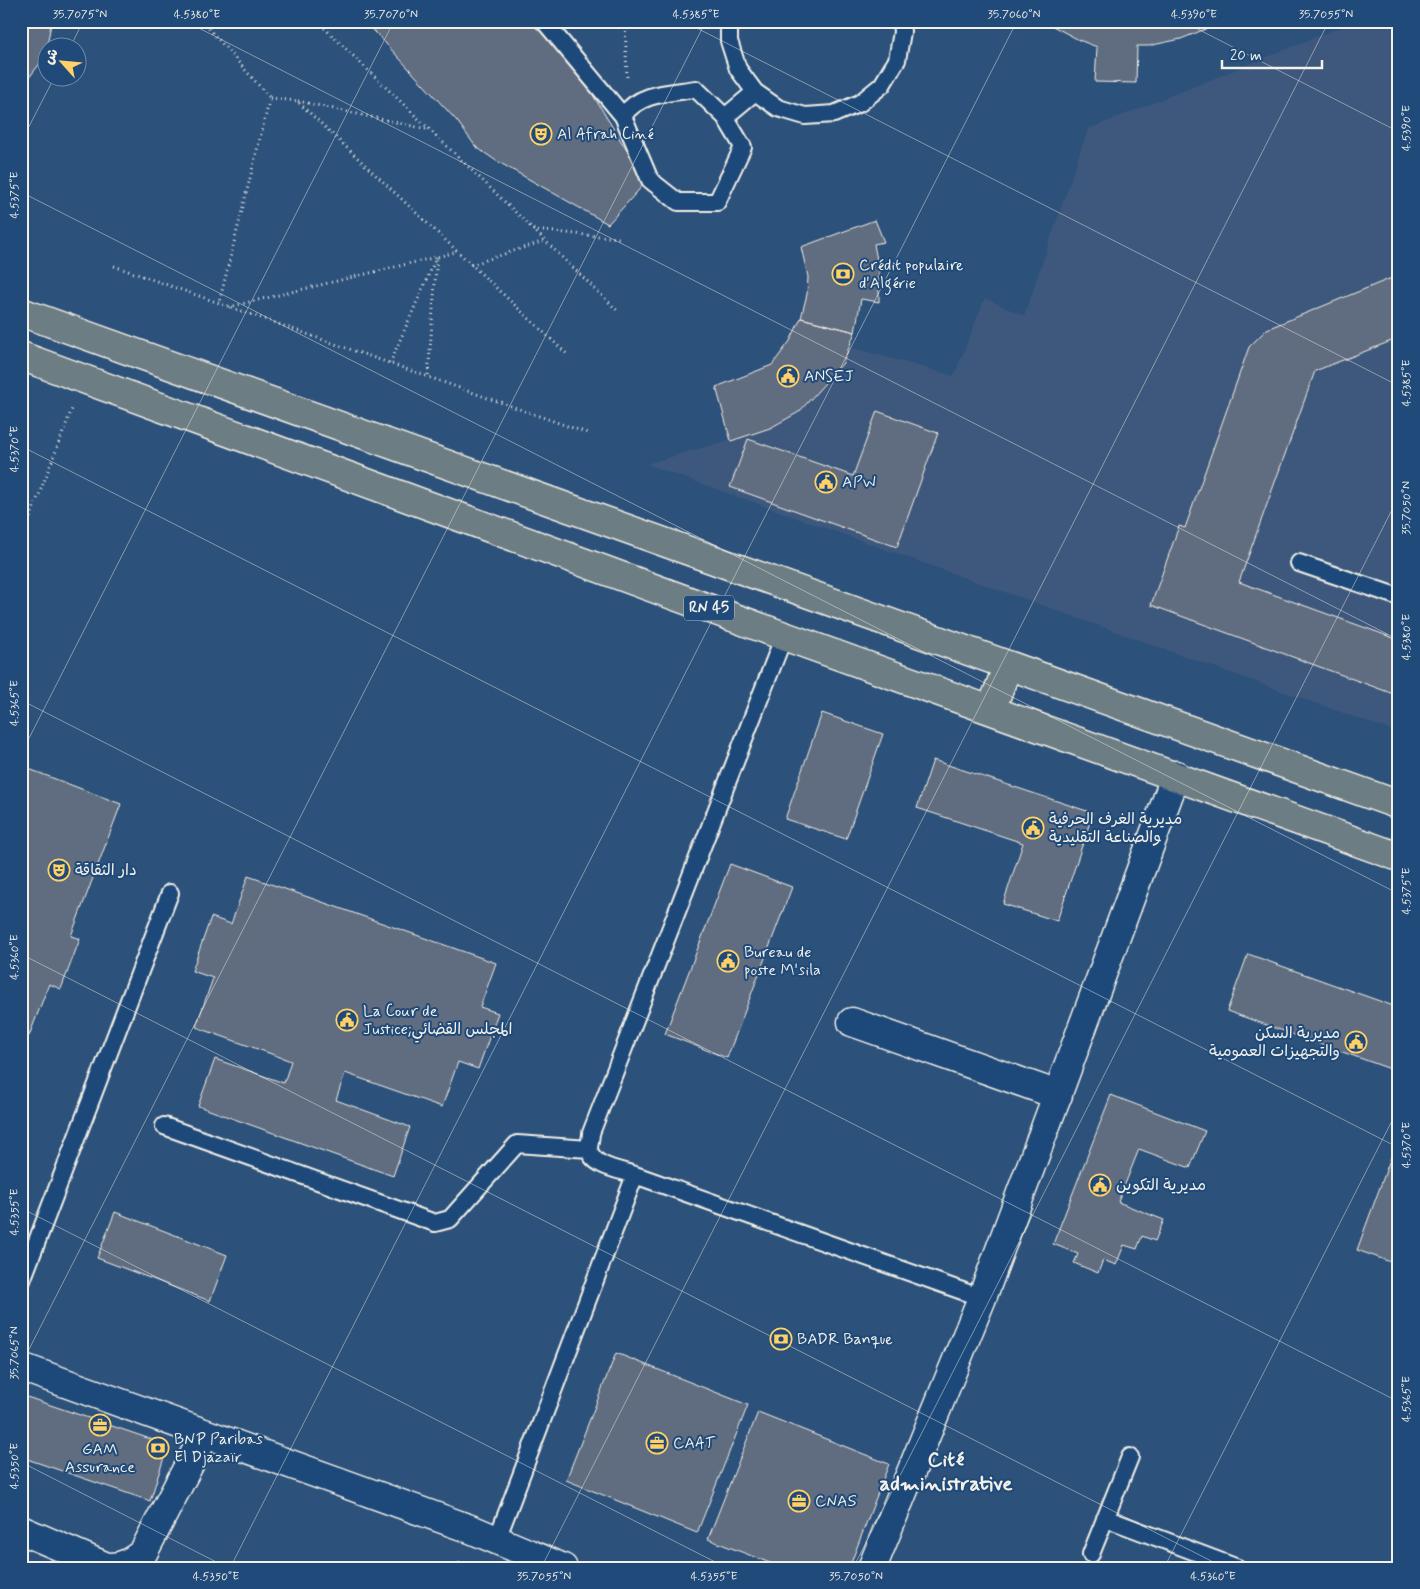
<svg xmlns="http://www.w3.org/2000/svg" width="1420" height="1589" font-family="Mynerve,'Playpen Sans Arabic',sans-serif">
<rect width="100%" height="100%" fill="#2c517b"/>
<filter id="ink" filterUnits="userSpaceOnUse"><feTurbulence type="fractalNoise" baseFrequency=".02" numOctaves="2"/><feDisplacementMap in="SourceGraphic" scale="10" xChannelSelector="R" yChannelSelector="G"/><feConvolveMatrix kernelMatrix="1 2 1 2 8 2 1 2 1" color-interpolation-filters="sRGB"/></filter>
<g filter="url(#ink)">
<!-- built -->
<path fill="#3c597c" d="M1356 21H1399V733L646 464 770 428 799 412 843 363 850 347 954 376 985 298 1024 316 1088 129Z"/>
<!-- building -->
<path fill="#616d80" stroke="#f4f1e8" d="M21 21H51V24L45 57 21 88Z
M365 21H527L560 46 571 59 646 182 608 224 495 160 476 147 457 121Z
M1048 21H1225L1181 39 1148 46H1137L1136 83 1095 82 1097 47 1079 40 1047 23Z
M875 220 884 242 874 244 879 271V302L861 299 855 332 801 318 807 294 808 277 801 247Z
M1399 275V338L1315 371 1239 582 1399 640V696L1151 605 1179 526 1185 528 1249 347 1267 329Z
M801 318 855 332 843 363 799 412 770 428 731 441 716 387 772 365 790 341Z
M877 411 938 433 897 547 730 487 748 439 853 476Z
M822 713 883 734 846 839 785 819Z
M933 760 1093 813 1057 921 1003 904 1023 843 917 808Z
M21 766 121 804 71 936 80 939 61 989 49 984 29 1036 21 1033Z
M730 864 792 887 727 1058 665 1034Z
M248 876 496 963 480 1007 498 1013 478 1069 458 1062 442 1107 345 1073 336 1100 410 1127 393 1176 198 1106 215 1059 284 1083 291 1061 196 1027 213 978 192 971 211 917 231 924Z
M1248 954 1399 1008V1072L1227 1011Z
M1111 1095 1205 1131 1190 1168 1139 1149 1118 1202 1164 1220 1155 1241 1142 1236 1137 1249 1124 1245 1116 1265 1103 1260 1098 1273 1074 1263 1078 1254 1053 1244Z
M1399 1135V1265L1357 1250Z
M115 1212 227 1255 210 1301 97 1258Z
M616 1353 748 1405 697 1533 566 1480Z
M21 1395 168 1445 150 1501 21 1457Z
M758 1412 889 1464 849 1568H783L708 1539Z"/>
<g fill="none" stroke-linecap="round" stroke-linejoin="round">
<!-- service casing -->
<g stroke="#f4f1e8" stroke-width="20">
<path id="service" d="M544 21 623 116 650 180 678 202H717L743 147 725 117 696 89C671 93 639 92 623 116
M729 21V41L738 69 755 92 778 108 805 116 834 114 860 103 882 85 897 60 902 32 901 21
M725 117 755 92
M1299 563 1399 597
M164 1126 435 1223 450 1219 517 1144 589 1149
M635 1175C621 1170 592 1167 589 1149 589 1144 591 1138 591 1133L784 636
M21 1283 170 893
M1105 1518 1238 1568
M497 1539 635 1175 982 1298
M1091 1554 1130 1457"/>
</g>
<!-- minor casing -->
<g stroke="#f4f1e8" stroke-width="31">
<path id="minor" d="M852 1022 1058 1095
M21 1530 107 1567C122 1568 131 1562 143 1553L205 1434
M872 1568 982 1298 1176 775"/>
</g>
<!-- tertiary casing -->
<g stroke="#f4f1e8" stroke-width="31">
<path id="tertiary" d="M21 1367 473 1530 563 1568"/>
</g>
<!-- primary casing -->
<g stroke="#f4f1e8" stroke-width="31">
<path id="primary" d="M21 312 1399 805
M21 356 784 636 1399 857
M991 710 1008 665"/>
</g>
<!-- path -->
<path stroke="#f4f1e8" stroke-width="3" stroke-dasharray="1 4" stroke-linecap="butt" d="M202 21 270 98 219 303
M317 21 619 312
M625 21 627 78
M270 98 297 101 569 356
M298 101 426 129
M533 230 619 238
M471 265 544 241
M114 266 590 434
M229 307 457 252
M390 363 437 256 428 377
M21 541 72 409
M458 1568 461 1559"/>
<!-- service -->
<use href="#service" stroke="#1f4a7a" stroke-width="16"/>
<!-- minor -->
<use href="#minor" stroke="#1f4a7a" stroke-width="28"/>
<!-- tertiary -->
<use href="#tertiary" stroke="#1f4a7a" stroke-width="28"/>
<!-- primary -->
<use href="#primary" stroke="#6d7d84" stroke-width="28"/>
</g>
</g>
<!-- ticks -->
<path fill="none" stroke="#f4f1e8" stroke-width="1" stroke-opacity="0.45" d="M185 21 1399 640M683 21 1399 386M1182 21 1399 132M70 48 83 21M21 142 54 78M21 192 1399 894M21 446 1399 1148M21 700 1399 1402M21 754 394 21M21 954 1225 1568M21 1208 727 1568M21 1365 706 21M21 1462 228 1568M230 1568 1017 21M541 1568 1329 21M853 1568 1399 496M1164 1568 1399 1107"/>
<!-- icons -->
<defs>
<g id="theatre-ring" transform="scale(1.125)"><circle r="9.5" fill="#1f4a7a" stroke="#ffd166" stroke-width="1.5"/><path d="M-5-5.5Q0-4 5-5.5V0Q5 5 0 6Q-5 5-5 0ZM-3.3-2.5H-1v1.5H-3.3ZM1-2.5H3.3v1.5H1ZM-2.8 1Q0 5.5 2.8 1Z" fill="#ffd166"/></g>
<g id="bank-ring" transform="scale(1.125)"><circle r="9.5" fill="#1f4a7a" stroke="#ffd166" stroke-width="1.5"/><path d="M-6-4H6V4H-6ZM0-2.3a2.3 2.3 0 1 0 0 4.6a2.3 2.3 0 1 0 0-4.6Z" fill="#ffd166"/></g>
<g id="civic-ring" transform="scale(1.125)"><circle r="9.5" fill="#1f4a7a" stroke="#ffd166" stroke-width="1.5"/><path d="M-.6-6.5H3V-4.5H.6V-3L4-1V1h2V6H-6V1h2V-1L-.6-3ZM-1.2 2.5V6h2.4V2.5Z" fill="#ffd166"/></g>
<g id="office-ring" transform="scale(1.125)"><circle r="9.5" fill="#1f4a7a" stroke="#ffd166" stroke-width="1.5"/><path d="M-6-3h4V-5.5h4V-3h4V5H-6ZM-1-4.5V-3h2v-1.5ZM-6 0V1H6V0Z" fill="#ffd166"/></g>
</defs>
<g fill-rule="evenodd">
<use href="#theatre-ring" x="541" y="134"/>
<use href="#bank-ring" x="843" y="274"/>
<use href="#civic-ring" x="788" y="376"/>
<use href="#civic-ring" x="826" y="482"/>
<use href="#civic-ring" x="1033" y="828"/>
<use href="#theatre-ring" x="59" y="870"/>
<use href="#civic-ring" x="728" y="961"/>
<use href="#civic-ring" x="347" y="1020"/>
<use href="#civic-ring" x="1356" y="1042"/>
<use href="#civic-ring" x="1100" y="1185"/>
<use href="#bank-ring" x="781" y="1339"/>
<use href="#office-ring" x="100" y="1425"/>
<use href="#office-ring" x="657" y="1443"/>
<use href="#bank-ring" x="158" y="1448"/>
<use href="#office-ring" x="799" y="1501"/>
</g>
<g text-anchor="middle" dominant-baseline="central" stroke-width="4" stroke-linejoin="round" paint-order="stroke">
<!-- shield labels -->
<rect fill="#1f4a7a" stroke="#b4bfc7" stroke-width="1" x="684" y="595.5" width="50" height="25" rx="4"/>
<g font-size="15" font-weight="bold" fill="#f4f1e8">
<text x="709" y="608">RN 45</text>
</g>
<!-- poi labels -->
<g font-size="16" fill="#f4f1e8" stroke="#1f4a7a" text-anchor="start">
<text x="557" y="134">Al Afrah Ciné</text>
<text x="859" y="265">Crédit populaire<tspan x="859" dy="18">d'Algérie</tspan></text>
<text x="804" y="376">ANSEJ</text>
<text x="842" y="482">APW</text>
<text x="1049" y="819">مديرية الغرف الحرفية<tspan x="1049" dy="18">والصناعة التقليدية</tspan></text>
<text x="75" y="870">دار الثقاقة</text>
<text x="744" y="952">Bureau de<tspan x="744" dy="18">poste M'sila</tspan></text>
<text x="363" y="1011">La Cour de<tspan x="363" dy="18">Justice;المجلس القضائي</tspan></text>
<text x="1340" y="1033" text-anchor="end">مديرية السكن<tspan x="1340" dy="18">والتجهيزات العمومية</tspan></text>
<text x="1116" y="1185">مديرية التكوين</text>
<text x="797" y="1339">BADR Banque</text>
<text x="174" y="1439">BNP Paribas<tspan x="174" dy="18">El Djazaïr</tspan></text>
<text x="673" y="1443">CAAT</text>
<text x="100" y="1449" text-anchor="middle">GAM<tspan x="100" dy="18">Assurance</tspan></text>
<text x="815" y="1501">CNAS</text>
</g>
<!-- district labels -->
<g font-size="21" font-weight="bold" fill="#f4f1e8" stroke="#1f4a7a">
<text x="946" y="1460">Cité<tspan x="946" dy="24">administrative</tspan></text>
</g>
</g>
<!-- margin -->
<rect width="1420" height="1589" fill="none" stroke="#1f4a7a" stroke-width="55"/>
<!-- north arrow -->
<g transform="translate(62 62) rotate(297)"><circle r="24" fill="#1f4a7a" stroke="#748da6"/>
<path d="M0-4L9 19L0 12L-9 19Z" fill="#ffd166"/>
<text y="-8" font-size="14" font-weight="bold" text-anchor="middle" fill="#f4f1e8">ش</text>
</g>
<!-- scale -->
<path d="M1222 60v8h100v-8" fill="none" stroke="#f4f1e8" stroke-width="2.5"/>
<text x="1230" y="60" font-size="15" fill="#f4f1e8" stroke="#1f4a7a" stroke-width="4" paint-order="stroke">20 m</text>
<rect x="28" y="28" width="1364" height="1534" fill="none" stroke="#f4f1e8" stroke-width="2"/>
<g font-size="12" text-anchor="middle" fill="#f4f1e8">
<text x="80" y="18">35.7075°N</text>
<text x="197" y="18">4.5380°E</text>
<text x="391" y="18">35.7070°N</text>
<text x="696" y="18">4.5385°E</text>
<text x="1014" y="18">35.7060°N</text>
<text x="1194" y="18">4.5390°E</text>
<text x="1326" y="18">35.7055°N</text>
<text transform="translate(1406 128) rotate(-90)" y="4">4.5390°E</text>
<text transform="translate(14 195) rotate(-90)" y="4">4.5375°E</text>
<text transform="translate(1406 383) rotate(-90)" y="4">4.5385°E</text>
<text transform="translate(14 449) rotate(-90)" y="4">4.5370°E</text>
<text transform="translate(1406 508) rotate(-90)" y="4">35.7050°N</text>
<text transform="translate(1406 637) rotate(-90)" y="4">4.5380°E</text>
<text transform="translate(14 703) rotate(-90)" y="4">4.5365°E</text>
<text transform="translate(1406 891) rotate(-90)" y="4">4.5375°E</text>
<text transform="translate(14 957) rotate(-90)" y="4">4.5360°E</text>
<text transform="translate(1406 1145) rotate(-90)" y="4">4.5370°E</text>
<text transform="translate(14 1212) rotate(-90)" y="4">4.5355°E</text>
<text transform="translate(14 1353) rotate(-90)" y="4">35.7065°N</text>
<text transform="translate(1406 1399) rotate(-90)" y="4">4.5365°E</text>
<text transform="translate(14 1466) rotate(-90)" y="4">4.5350°E</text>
<text x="216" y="1580">4.5350°E</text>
<text x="544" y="1580">35.7055°N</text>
<text x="714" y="1580">4.5355°E</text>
<text x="856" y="1580">35.7050°N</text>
<text x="1213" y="1580">4.5360°E</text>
</g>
</svg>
